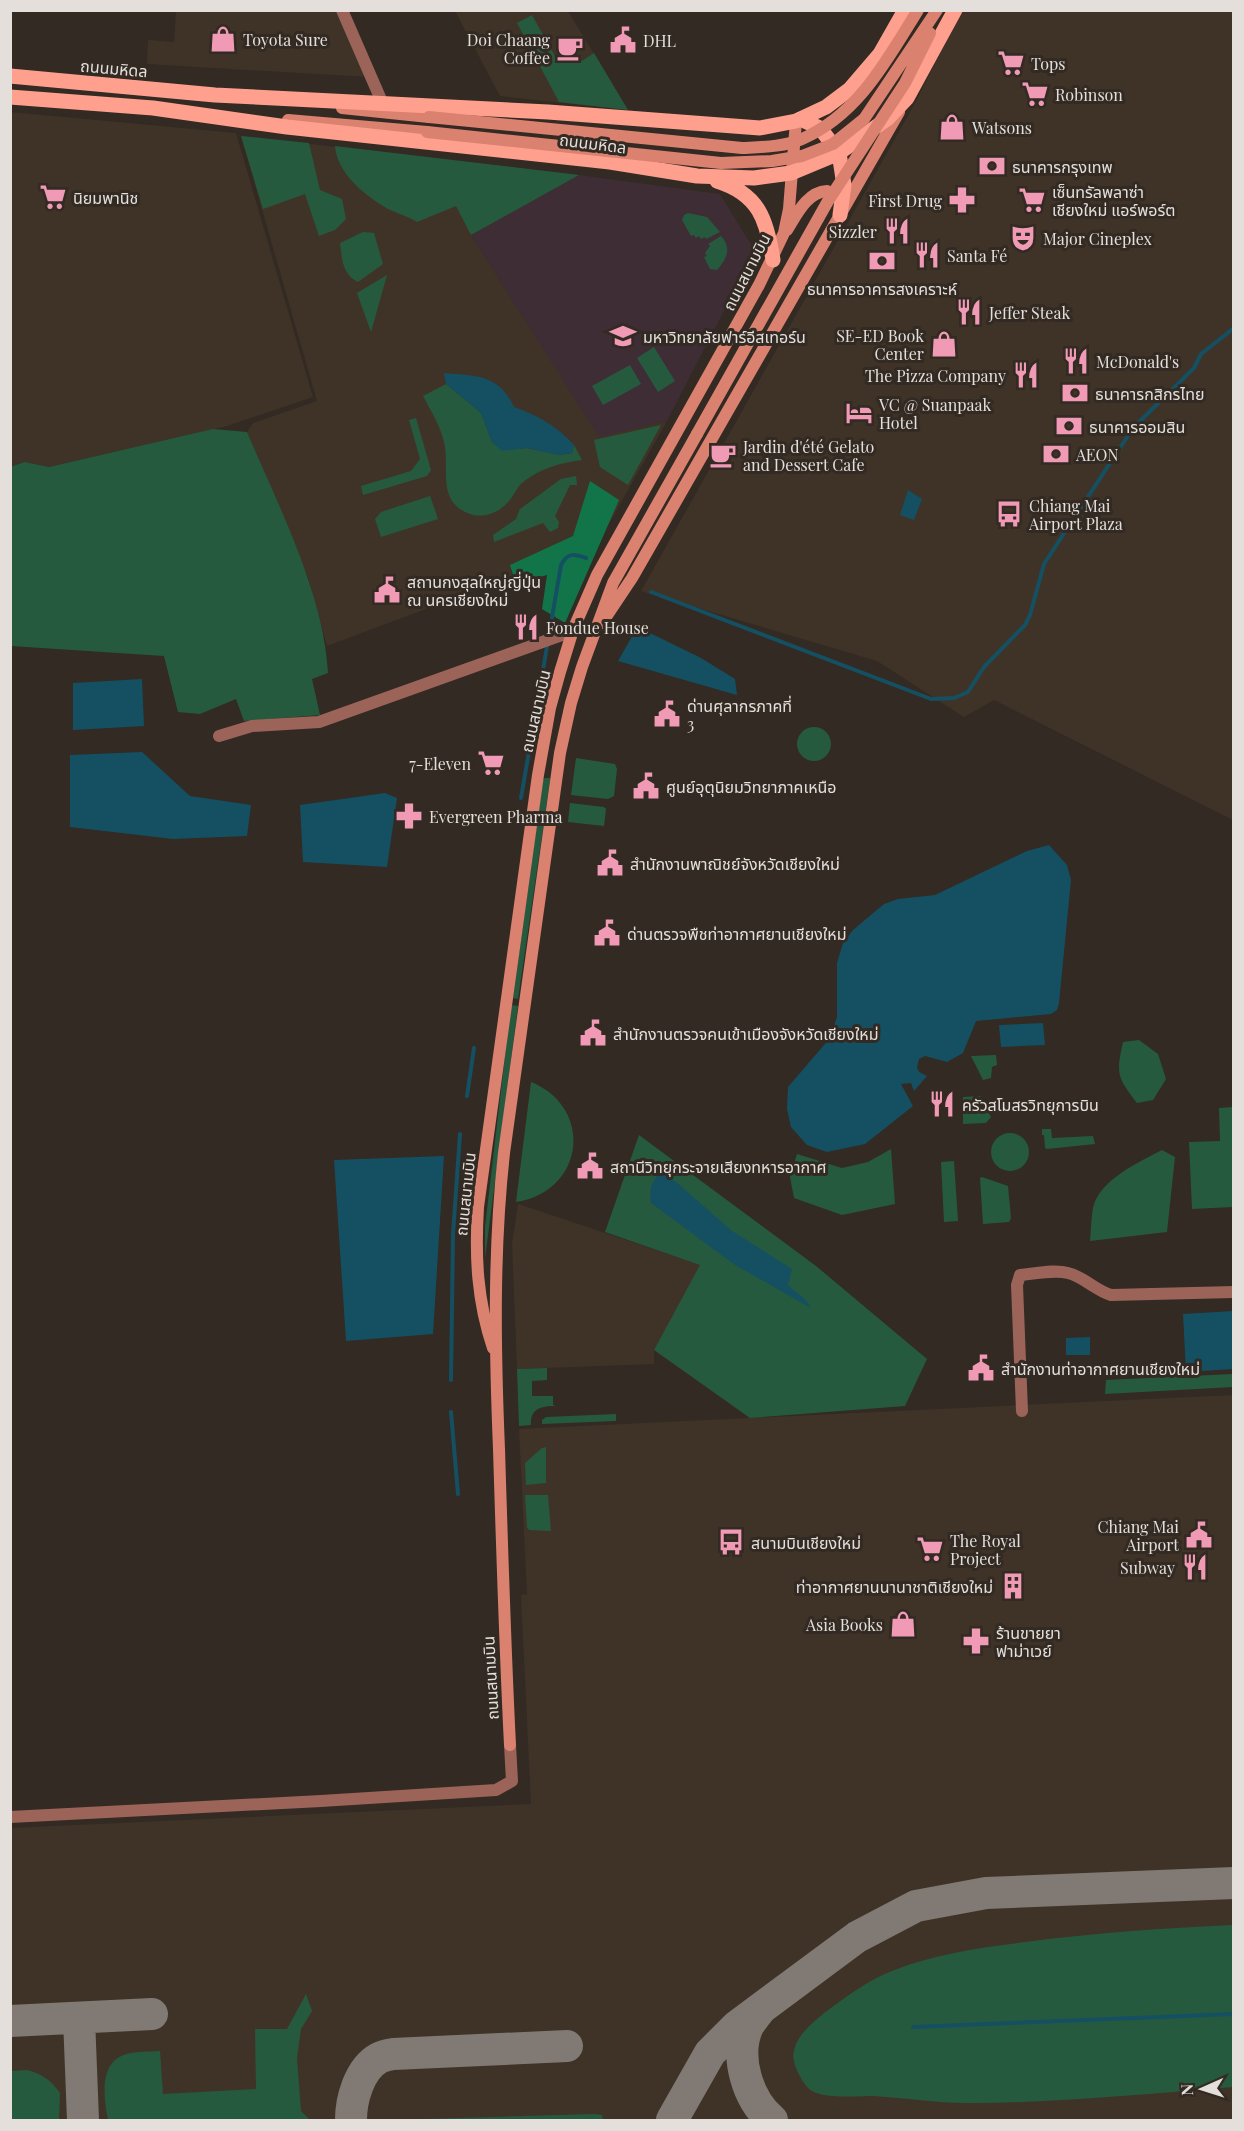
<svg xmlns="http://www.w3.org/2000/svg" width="1244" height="2131" font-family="'Playfair Display','Noto Sans Thai',serif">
<rect width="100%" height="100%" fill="#322a23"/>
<!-- built -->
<path fill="#3f3327" d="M176 11H339L369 77 147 64 148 40 174 42Z
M455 11H568L628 110 500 96Z
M962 11H1233V820L994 700 964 717 877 661 641 591 915 103Z
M10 112 236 133 313 397 227 426 49 467 25 462 11 467Z
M241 136 579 175 471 235 599 436 667 421 597 545 327 646 308 578 247 432 253 423 317 401Z
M518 1204 701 1265 654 1350V1364L517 1369 512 1244Z
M1233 1395V2120H11L10 1828 531 1804 521 1595 527 1594 519 1429Z"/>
<!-- education -->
<path fill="#3f2d36" d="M579 175 720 194 755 251 667 421 599 437 471 235Z"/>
<!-- green -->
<path fill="#265a3f" d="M532 15 557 60 582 61 594 53 628 110 559 102 517 23Z
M241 136 309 143 320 190 342 199 346 219 335 230 319 236 305 194 263 209Z
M335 146 579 175 471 235 456 206 417 222C406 215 394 213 383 206 362 193 337 172 335 146Z
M688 213 707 217 720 232 706 239 705 237 701 239 699 236 696 238 694 235 691 236 682 220 684 215Z
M363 232 374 233 383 264 358 282C342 274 342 259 340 243Z
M721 236C732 248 727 259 717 270L710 269 704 257 707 256 705 253 710 246 708 244Z
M387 275 371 332 357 293Z
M654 347 675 381 658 392 637 358Z
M630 365 641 384 603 405 592 386Z
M446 384 481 413 492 442 502 450 527 448 559 455 572 453 574 445 582 460C560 463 541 468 523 482 517 487 514 495 509 501 498 514 481 520 465 512 437 498 450 466 444 442 440 425 431 411 423 396Z
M416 418 431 470 427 476 363 495 361 486 411 471 420 459 409 420Z
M661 425 628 485 600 467 594 440Z
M213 429 247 432C278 505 324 594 328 673L312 679 320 715 244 721 236 699 200 714 178 712 164 656 11 646 10 467 25 462 49 467Z
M576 476 577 485H570L555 516 559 522 558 528 550 532 543 523 494 542 493 535 516 519 520 509 561 479Z
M430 496 438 519 381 537 375 519 381 512Z
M797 744a17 17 0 1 1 34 0a17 17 0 1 1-34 0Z
M576 758 615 764 617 769 614 796 608 799 571 795Z
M545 778H550V781L518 999 513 998 543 780Z
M570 803 604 807 606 809 604 826 568 822Z
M511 1005 518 1006 485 1258V1227Z
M1139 1040 1158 1054 1166 1079 1153 1100 1137 1103C1117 1077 1116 1074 1123 1042Z
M996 1055 997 1065 992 1067 991 1078 983 1080 971 1056Z
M531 1082C595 1108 584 1192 516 1202Z
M980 1096 991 1117 986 1123 963 1124V1097Z
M1233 1107V1207L1192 1209 1189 1142 1220 1141 1219 1108Z
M1042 1129H1051L1052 1138 1093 1136 1095 1144 1047 1149 1045 1148 1044 1135H1042Z
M991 1152a19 19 0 1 1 38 0a19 19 0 1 1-38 0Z
M639 1135 816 1266 927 1359 905 1406 750 1418 654 1350 700 1265 605 1232Z
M891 1149 895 1204 842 1215 794 1198 790 1177 797 1154 842 1168 868 1162Z
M1162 1150 1175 1157 1167 1232 1090 1241C1091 1230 1091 1219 1093 1208 1099 1180 1139 1162 1162 1150Z
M954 1161 958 1221 944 1222 941 1162Z
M982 1177 1008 1186 1011 1218 1009 1222 983 1224 980 1178Z
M547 1368V1380L532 1381V1396H553V1405L556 1406C542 1406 530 1408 531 1425L519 1426 517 1369Z
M1233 1374V1387L1105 1394 1106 1380Z
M616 1414V1421L542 1424V1420L546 1417Z
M546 1447V1483L526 1485 525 1463 542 1448Z
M525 1495H548L551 1531 529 1530 527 1527Z
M1233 1925V2087C1146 2094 1056 2103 968 2103 936 2103 905 2098 874 2096 857 2096 826 2099 812 2091 805 2087 799 2075 796 2068 786 2045 807 2027 823 2014 843 1999 864 1983 887 1973 932 1954 978 1948 1025 1942 1094 1933 1164 1928 1233 1925Z
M306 1994 312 2011 301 2029 297 2058 301 2111 310 2120H108C104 2099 98 2061 127 2054 137 2051 150 2052 160 2051L163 2094 256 2089 255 2029H287Z
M27 2070C42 2074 51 2080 60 2093L59 2120H11V2071Z
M595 2114 602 2115 603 2120H389Z"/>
<!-- forest -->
<path fill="#12754a" d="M590 481 619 500 565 623 542 609 547 575 516 584 510 565 573 536Z"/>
<!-- water -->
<path fill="#145062" d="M444 373C476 376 499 374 514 407 537 415 557 426 574 445L572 453 558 455 527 448 502 451 492 442 481 413 446 384Z
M908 490 922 499 914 520 900 515Z
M638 626 652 634 701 658 735 679 737 695 618 661Z
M142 679 144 726 73 730V683Z
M142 752 190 796 251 805 247 836 173 839 70 827V755Z
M385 793 397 798 387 867 303 862 300 805Z
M1049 845 1067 865 1071 880 1059 1003 1057 1010 1051 1014 976 1021 963 1053 947 1062 925 1056 919 1059 917 1067 919 1072 927 1076 914 1091 911 1083 901 1084 913 1106 865 1144 827 1152 807 1145 791 1127 787 1109 788 1087 830 1038 837 1017V963L843 943 853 930 884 904 898 899 935 895 1027 851Z
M1043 1023 1045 1045 1001 1047 999 1025Z
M444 1156 433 1334 346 1341 334 1160Z
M660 1173 675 1181 732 1231 792 1269 788 1285C797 1294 806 1297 811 1308L735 1265 651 1203C649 1190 651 1182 660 1173Z
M1233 1311V1369L1186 1372 1183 1314Z
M1090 1337V1355H1066V1338Z"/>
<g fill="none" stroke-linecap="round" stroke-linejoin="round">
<!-- stream -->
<path stroke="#145062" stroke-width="4" d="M651 592 931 699 954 698 968 692 984 667 1025 625 1030 615 1044 564 1133 428 1194 368 1201 354 1234 328
M521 798 561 565C568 552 574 554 586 558
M467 1096 474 1048
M451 1380 453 1234 460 1134
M451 1412 458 1494
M913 2027 1234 2014"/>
<!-- taxiway -->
<path stroke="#817a74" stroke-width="32" d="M759 2011C755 2016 751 2021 748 2026 734 2057 748 2100 772 2120
M79 2018 83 2120
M10 2021 152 2014
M351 2120C351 2100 359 2069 379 2058 383 2056 389 2055 393 2054L567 2046
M672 2120 710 2053 737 2026 857 1937 916 1906 986 1893 1234 1883"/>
<!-- minor -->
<path stroke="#9c6358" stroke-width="12" d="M342 10 382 102
M219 736 252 726 319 722 573 631
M1022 1411 1017 1285 1020 1275C1034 1274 1054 1269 1068 1273 1084 1277 1095 1290 1111 1295L1234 1292
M10 1817 321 1801 496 1790 512 1781 510 1745"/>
<!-- secondary -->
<path stroke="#db816f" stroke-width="12" d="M342 108 429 117
M288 120 427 132
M787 230C797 214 807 192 827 191L840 200
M602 623 632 578 899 112
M493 1348C477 1301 475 1256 478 1207L538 775 550 708 560 672 573 630 597 575 759 285 784 233 789 209 796 121
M510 1745C505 1646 502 1548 499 1449 495 1351 493 1252 504 1153L560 753 571 703 582 667 613 583 697 434"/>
<!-- primary -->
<path stroke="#fea08d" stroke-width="15" d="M10 76 215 95 548 112 760 128 796 121 826 107 850 89 880 54 905 10
M10 97 153 108 287 127 610 162 697 176 754 178 791 173 839 153 887 119 907 98 955 10
M800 119 820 128 839 153 844 185 840 215
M717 181C759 194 767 220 773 260"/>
<!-- secondary-bridge -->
<path stroke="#db816f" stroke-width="12" d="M429 117 742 148C761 147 784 147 802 139 858 115 887 60 918 10
M427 132 721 163 772 161 802 156 833 144 864 119 937 10
M697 434 828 201 905 83 930 33"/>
</g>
<!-- icons -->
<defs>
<g id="shop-bare" transform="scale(2.07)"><path d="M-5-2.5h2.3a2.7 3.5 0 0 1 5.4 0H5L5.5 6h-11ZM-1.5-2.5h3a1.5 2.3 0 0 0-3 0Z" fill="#f09ab6" stroke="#322a23" stroke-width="2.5" paint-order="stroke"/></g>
<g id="civic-bare" transform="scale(2.07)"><path d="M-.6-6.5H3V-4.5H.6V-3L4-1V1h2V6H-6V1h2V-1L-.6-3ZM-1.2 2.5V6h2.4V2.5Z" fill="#f09ab6" stroke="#322a23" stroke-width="2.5" paint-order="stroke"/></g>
<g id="cafe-bare" transform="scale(2.07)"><path d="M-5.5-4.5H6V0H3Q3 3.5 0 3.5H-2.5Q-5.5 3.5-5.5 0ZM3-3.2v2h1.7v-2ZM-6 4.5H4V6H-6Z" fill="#f09ab6" stroke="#322a23" stroke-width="2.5" paint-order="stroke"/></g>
<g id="supermarket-bare" transform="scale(2.07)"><path d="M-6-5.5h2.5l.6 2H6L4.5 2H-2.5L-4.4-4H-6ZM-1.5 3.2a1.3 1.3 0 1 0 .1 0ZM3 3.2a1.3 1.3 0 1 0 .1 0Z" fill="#f09ab6" stroke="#322a23" stroke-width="2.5" paint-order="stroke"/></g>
<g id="bank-bare" transform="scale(2.07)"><path d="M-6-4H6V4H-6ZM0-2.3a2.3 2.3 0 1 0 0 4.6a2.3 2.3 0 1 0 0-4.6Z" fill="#f09ab6" stroke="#322a23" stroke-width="2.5" paint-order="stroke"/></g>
<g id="pharmacy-bare" transform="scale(2.07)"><path d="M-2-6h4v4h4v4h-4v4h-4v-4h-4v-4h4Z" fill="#f09ab6" stroke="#322a23" stroke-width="2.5" paint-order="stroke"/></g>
<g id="restaurant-bare" transform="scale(2.07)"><path d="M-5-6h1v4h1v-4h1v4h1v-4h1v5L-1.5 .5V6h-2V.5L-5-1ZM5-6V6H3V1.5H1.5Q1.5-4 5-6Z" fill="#f09ab6" stroke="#322a23" stroke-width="2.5" paint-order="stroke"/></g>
<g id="theatre-bare" transform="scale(2.07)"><path d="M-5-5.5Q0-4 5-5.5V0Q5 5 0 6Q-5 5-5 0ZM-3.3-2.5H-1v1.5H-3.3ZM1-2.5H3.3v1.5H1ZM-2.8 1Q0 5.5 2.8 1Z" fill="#f09ab6" stroke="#322a23" stroke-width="2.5" paint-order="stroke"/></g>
<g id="university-bare" transform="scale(2.07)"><path d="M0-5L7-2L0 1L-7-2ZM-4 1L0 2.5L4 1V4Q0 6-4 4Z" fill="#f09ab6" stroke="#322a23" stroke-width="2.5" paint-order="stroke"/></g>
<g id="hotel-bare" transform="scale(2.07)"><path d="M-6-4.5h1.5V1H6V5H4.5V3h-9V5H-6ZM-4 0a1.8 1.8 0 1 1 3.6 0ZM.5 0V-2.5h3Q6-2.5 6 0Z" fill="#f09ab6" stroke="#322a23" stroke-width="2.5" paint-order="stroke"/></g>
<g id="bus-bare" transform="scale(2.07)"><path d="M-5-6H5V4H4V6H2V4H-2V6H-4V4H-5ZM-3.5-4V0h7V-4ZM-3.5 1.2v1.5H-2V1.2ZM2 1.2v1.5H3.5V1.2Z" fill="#f09ab6" stroke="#322a23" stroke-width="2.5" paint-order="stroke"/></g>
<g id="building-bare" transform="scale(2.07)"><path d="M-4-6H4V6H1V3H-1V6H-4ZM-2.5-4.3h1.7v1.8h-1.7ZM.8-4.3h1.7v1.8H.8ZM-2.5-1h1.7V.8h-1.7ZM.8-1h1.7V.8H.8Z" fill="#f09ab6" stroke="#322a23" stroke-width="2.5" paint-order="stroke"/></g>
</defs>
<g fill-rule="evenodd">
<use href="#shop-bare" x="223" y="39"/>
<use href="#civic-bare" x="623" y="40"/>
<use href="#cafe-bare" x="570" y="48"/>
<use href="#supermarket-bare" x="1011" y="63"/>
<use href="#supermarket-bare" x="1035" y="94"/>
<use href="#shop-bare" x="952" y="127"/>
<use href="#bank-bare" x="992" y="166"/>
<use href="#supermarket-bare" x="53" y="197"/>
<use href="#pharmacy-bare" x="962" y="200"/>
<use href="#supermarket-bare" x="1032" y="200"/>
<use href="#restaurant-bare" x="897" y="231"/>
<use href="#theatre-bare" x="1023" y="238"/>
<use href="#restaurant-bare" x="927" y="255"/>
<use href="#bank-bare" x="882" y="261"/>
<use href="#restaurant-bare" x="969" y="312"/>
<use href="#university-bare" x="623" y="336"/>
<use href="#shop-bare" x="944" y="344"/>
<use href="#restaurant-bare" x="1076" y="361"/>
<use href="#restaurant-bare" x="1026" y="375"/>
<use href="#bank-bare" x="1075" y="393"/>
<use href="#hotel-bare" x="859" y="413"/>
<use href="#bank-bare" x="1069" y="426"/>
<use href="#bank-bare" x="1056" y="454"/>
<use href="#cafe-bare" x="723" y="455"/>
<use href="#bus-bare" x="1009" y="514"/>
<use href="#civic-bare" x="387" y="590"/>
<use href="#restaurant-bare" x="526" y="627"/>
<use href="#civic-bare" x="667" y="714"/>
<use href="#supermarket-bare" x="491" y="763"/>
<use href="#civic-bare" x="646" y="786"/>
<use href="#pharmacy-bare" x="409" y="816"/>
<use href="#civic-bare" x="610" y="863"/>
<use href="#civic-bare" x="607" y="933"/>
<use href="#civic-bare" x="593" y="1033"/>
<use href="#restaurant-bare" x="942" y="1104"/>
<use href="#civic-bare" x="590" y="1166"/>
<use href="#civic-bare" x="981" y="1368"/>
<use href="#civic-bare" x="1199" y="1535"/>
<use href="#bus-bare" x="731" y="1542"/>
<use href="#supermarket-bare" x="930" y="1549"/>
<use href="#restaurant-bare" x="1195" y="1567"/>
<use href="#building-bare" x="1013" y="1586"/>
<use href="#shop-bare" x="903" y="1624"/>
<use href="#pharmacy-bare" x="976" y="1641"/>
</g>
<g text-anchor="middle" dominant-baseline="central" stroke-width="6" stroke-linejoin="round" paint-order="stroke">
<!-- poi labels -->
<g font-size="16" fill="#e4dfdb" stroke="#322a23" text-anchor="start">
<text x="243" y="39">Toyota Sure</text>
<text x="550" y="39" text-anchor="end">Doi Chaang<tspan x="550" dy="18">Coffee</tspan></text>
<text x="643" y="40">DHL</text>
<text x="1031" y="63">Tops</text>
<text x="1055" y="94">Robinson</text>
<text x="972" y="127">Watsons</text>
<text x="1012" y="166">ธนาคารกรุงเทพ</text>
<text x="1052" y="191">เซ็นทรัลพลาซ่า<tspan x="1052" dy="18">เชียงใหม่ แอร์พอร์ต</tspan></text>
<text x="73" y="197">นิยมพานิช</text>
<text x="942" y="200" text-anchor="end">First Drug</text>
<text x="877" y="231" text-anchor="end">Sizzler</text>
<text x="1043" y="238">Major Cineplex</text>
<text x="947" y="255">Santa Fé</text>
<text x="882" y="288" text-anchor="middle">ธนาคารอาคารสงเคราะห์</text>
<text x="989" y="312">Jeffer Steak</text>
<text x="924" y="335" text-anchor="end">SE-ED Book<tspan x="924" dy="18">Center</tspan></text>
<text x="643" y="336">มหาวิทยาลัยฟาร์อีสเทอร์น</text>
<text x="1096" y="361">McDonald's</text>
<text x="1006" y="375" text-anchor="end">The Pizza Company</text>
<text x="1095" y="393">ธนาคารกสิกรไทย</text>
<text x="879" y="404">VC @ Suanpaak<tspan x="879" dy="18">Hotel</tspan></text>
<text x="1089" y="426">ธนาคารออมสิน</text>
<text x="743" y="446">Jardin d'été Gelato<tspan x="743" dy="18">and Dessert Cafe</tspan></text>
<text x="1076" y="454">AEON</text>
<text x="1029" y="505">Chiang Mai<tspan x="1029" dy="18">Airport Plaza</tspan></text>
<text x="407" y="581">สถานกงสุลใหญ่ญี่ปุ่น<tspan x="407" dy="18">ณ นครเชียงใหม่</tspan></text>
<text x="546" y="627">Fondue House</text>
<text x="687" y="705">ด่านศุลากรภาคที่<tspan x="687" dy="18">3</tspan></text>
<text x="471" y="763" text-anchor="end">7-Eleven</text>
<text x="666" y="786">ศูนย์อุตุนิยมวิทยาภาคเหนือ</text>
<text x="429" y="816">Evergreen Pharma</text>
<text x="630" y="863">สำนักงานพาณิชย์จังหวัดเชียงใหม่</text>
<text x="627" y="933">ด่านตรวจพืชท่าอากาศยานเชียงใหม่</text>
<text x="613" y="1033">สำนักงานตรวจคนเข้าเมืองจังหวัดเชียงใหม่</text>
<text x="962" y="1104">ครัวสโมสรวิทยุการบิน</text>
<text x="610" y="1166">สถานีวิทยุกระจายเสียงทหารอากาศ</text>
<text x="1001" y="1368">สำนักงานท่าอากาศยานเชียงใหม่</text>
<text x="1179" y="1526" text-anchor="end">Chiang Mai<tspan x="1179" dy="18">Airport</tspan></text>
<text x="950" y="1540">The Royal<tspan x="950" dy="18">Project</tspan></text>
<text x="751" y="1542">สนามบินเชียงใหม่</text>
<text x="1175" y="1567" text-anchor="end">Subway</text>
<text x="993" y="1586" text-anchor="end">ท่าอากาศยานนานาชาติเชียงใหม่</text>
<text x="883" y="1624" text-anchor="end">Asia Books</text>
<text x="996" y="1632">ร้านขายยา<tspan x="996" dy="18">ฟาม่าเวย์</tspan></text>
</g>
<!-- street labels -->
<g font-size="16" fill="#e4dfdb" stroke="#322a23">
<text transform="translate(114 68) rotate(5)">ถนนมหิดล</text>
<text transform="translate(593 143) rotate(7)">ถนนมหิดล</text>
<text transform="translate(746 272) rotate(-63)">ถนนสนามบิน</text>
<text transform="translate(535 711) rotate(-77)">ถนนสนามบิน</text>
<text transform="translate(465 1194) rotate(-84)">ถนนสนามบิน</text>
<text transform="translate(490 1678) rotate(-93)">ถนนสนามบิน</text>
</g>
</g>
<!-- border -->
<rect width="1244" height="2131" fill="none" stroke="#e4dfdb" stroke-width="24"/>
<!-- north arrow -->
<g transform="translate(1202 2089) rotate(267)" stroke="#322a23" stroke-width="4.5" paint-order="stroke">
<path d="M0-4.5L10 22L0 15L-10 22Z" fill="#e4dfdb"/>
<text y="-9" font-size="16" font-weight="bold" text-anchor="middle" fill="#e4dfdb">N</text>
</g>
</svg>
